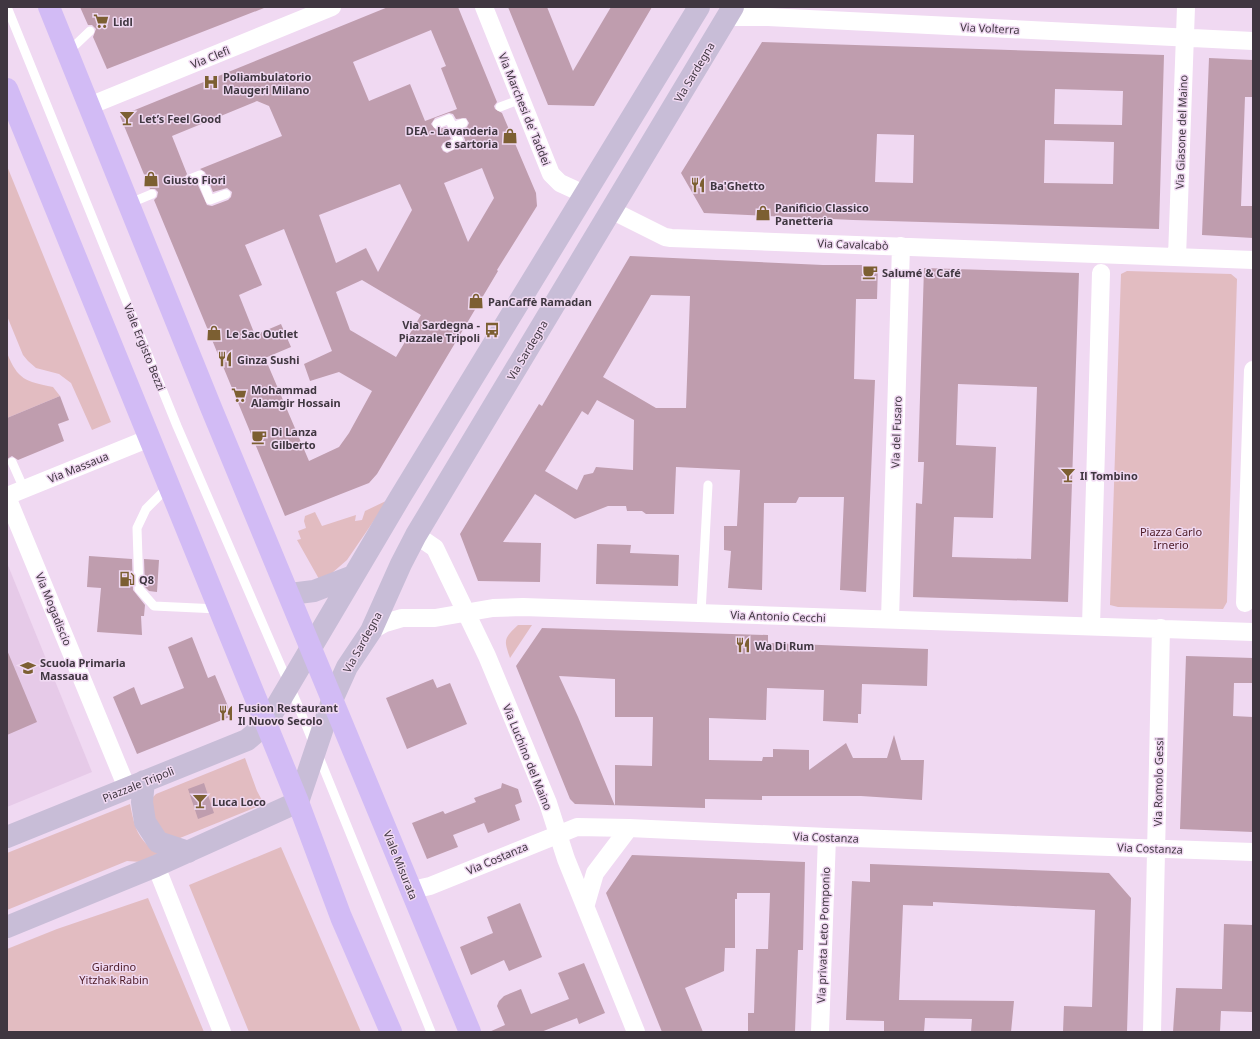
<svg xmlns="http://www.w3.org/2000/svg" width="1260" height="1039" font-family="'Noto Sans',sans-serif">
<rect width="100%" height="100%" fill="#f0d9f2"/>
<!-- built -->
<path fill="#e6cae8" d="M7 563 92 772 7 807Z"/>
<!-- green -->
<path fill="#e2bcc1" d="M7 166 111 422 92 430 71 383 59 374 36 368 28 361 23 355 7 316Z
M1127 271 1231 274 1237 279 1227 602 1223 609 1118 607 1110 605 1121 274Z
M7 353C18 380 25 381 53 387L60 396 7 418Z
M388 500 347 560 332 573 319 579 297 540 301 539 298 531 306 528 304 521 305 516 315 512 322 526 356 515 355 521 362 520 365 511Z
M518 625H532L510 658C504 640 503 639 518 625Z
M245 758 257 791 264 804 175 840 153 825 151 799 156 794Z
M130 804C135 829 137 838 158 854L141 862 127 861 7 910V853Z
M281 847 361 1032H249L189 885Z
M148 898 204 1032H7V949L57 929Z"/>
<!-- building -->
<path fill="#bf9dae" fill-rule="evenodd" d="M80 7H264V8L107 69 93 37 96 29 92 25H88Z
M388 7H458L497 102 494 106 495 109 502 113 536 193 537 206 497 270 498 271 377 474 369 483 285 516 154 200 157 197 158 192 155 189H150L120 116ZM431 30 446 66 441 68 457 109 425 121 410 84 369 101 353 62ZM257 101 269 106 282 136 200 169 205 172 213 192 227 188 232 192 231 197 228 200 212 206 207 205 197 183 190 185 185 182 184 178 187 174 172 136ZM449 113 453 114 456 119 466 118 469 123 467 127 461 130 465 140 464 145 447 153 443 151 441 147 443 143 451 139 446 127 436 130 431 124 435 118ZM482 168 494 198 468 242 444 183ZM400 184 412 210 378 272 366 248 336 263 319 215ZM284 229 332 351 304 364 310 381 339 372 372 391 349 433 339 447 309 461 265 358 291 347 281 324 255 335 239 295 262 285 245 245ZM362 280 421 315 396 357 350 330 336 292Z
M508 7H547L573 71 611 7H652L594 106 548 105Z
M762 42 1164 55 1159 229 853 220 704 213 681 173ZM1055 89 1123 91 1122 125 1054 124ZM877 134 914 135 913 183 875 182ZM1045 140 1114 142 1113 184 1044 183Z
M1209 58 1253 60V97H1245L1241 206H1253V238L1202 235Z
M630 256 823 265H878L877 299H856L854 379 875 380 866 592 840 590 844 497H799L796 503H764L762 590 728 588 731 551 724 550V526H737L740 470 676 467 674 514H646L642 511H627L626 506H608L575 519 535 494 503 542 541 543 540 582 478 581 460 534 539 404 542 406ZM651 295 690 296 686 408H656L603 377ZM597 400 634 420 633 470 596 467 593 473 584 475 577 490 545 471 582 411 588 415Z
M924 268 1079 273 1068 602 913 597 916 503 922 504 924 462H918ZM958 384 1037 387 1031 559 952 557 954 517 993 518 996 447 956 445Z
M60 396 69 420 58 424 64 441 18 460 12 456 7 459V418Z
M597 544 631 545 630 553 679 555 678 586 596 584Z
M89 556 132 559 133 590 145 605 144 616H141L142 635 97 632 101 588 87 587Z
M144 559 159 560 157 592 149 591 145 587Z
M542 628 768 635V643L928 649 927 686 862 684 861 714H858V723L823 721 824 690 767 688 766 720 709 718V760L762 761 763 757H773V749L809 750V770L846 743 853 758H887L894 735 901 760H924L922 800 861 796H762V800L705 799V808L575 804 570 799 516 666ZM559 676 615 679V717H653L652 766 615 765V806L578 717Z
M192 637 208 678 215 675 232 716 137 754 113 697 134 687 141 705 184 688 168 647Z
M7 650 37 722 7 735Z
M1186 656 1253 658V683H1234L1233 716 1253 717V832L1180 829Z
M433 679 437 688 450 683 467 724 407 749 386 698Z
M204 783 214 813 198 819 188 789Z
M502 783 518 789 522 802 515 805 520 820 488 833 484 823 453 835 458 847 427 859 412 823 443 811 445 814 476 802 474 798 501 788Z
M632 855 805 862 803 950H798L795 1032H748V1013H754L756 949H768L770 893H737V899H735V948H725L724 971 685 988 703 1032H662L606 893Z
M870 864 1109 873 1131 898 1127 1032H1063L1064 1006 1092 1007 1095 910 933 902V906L903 905 899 1000 1014 1001 1011 1032H971L972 1019 925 1018 924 1032H884V1021L846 1020 852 881 870 882Z
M520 903 542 957 509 971 504 960 471 975 460 947 493 933 487 917Z
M1224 924 1253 925V1012L1221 1011 1220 1032H1173L1176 988 1222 989Z
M584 963 605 1013 579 1024 577 1018 541 1032H489L505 1025 497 1006 499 1001 504 996 521 989 531 1014 569 999 558 973Z"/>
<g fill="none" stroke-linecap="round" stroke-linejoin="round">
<!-- service -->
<path stroke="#fff" stroke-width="9" d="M7 7 177 426 297 703 431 1032
M68 52 90 31
M500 107 521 99
M437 124 449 119 453 127 463 123
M447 147 459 142 453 127
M190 179 200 175 210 200 226 194
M128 204 152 194
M12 462 24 489
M169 486 146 509 137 528 139 589 154 606 218 609
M701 613 708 485"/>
<!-- minor -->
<path stroke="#fff" stroke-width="18" d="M484 7 551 174 560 183 584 194
M727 17H768L1253 41
M89 106 332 7
M611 210 665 237 671 238 1253 260
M1177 257 1186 7
M7 496 150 438
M7 497 127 788
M416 535 435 548 487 656 548 803 566 859 636 1032
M1245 603 1253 370
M890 619 901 246
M1091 626 1101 273
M371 631 385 623 402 618H435L493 608 523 607 1253 632
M156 866 222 1032
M412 890 430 886 577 827 629 828 827 837 1253 852
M586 904 595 873 629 828
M820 1032 827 837
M1152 1032 1161 628"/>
<!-- secondary -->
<path stroke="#c8bdd7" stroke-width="22" d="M290 594 314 591 353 576
M144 781 142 802 145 822 158 842 188 852
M7 837 247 740 266 724 399 499 699 7
M7 927 156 866 298 802 333 698 347 667 371 631 401 564 416 535 733 7"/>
<!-- primary -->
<path stroke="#d2bbf5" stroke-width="22" d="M49 7 212 410 470 1032
M7 89 298 802 341 917 391 1032"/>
</g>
<!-- icons -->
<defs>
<g id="supermarket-bare" transform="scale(1.2)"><path d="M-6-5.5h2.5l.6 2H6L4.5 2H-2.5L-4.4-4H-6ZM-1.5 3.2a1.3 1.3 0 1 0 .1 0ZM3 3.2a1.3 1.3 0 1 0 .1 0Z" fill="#7c5f32" stroke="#f0d9f2" stroke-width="2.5" paint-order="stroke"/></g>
<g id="hospital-bare" transform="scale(1.2)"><path d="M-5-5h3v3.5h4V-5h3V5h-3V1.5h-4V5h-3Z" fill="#7c5f32" stroke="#f0d9f2" stroke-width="2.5" paint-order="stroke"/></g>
<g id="bar-bare" transform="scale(1.2)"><path d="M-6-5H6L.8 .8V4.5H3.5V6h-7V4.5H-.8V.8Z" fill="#7c5f32" stroke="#f0d9f2" stroke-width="2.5" paint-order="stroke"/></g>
<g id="shop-bare" transform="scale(1.2)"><path d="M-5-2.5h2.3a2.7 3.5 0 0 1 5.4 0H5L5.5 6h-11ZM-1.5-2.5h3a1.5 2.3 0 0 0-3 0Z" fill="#7c5f32" stroke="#f0d9f2" stroke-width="2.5" paint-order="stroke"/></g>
<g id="restaurant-bare" transform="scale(1.2)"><path d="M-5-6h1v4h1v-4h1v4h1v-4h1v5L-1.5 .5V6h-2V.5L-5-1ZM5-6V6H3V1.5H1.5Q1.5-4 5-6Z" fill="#7c5f32" stroke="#f0d9f2" stroke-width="2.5" paint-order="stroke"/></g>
<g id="cafe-bare" transform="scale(1.2)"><path d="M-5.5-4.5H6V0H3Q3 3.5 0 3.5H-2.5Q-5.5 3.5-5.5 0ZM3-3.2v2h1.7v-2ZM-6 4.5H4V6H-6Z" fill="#7c5f32" stroke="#f0d9f2" stroke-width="2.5" paint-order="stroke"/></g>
<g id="bus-bare" transform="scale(1.2)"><path d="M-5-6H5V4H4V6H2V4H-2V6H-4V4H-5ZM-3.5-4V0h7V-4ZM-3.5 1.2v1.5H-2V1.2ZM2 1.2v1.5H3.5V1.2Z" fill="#7c5f32" stroke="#f0d9f2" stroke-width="2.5" paint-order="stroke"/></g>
<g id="fuel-bare" transform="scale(1.2)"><path d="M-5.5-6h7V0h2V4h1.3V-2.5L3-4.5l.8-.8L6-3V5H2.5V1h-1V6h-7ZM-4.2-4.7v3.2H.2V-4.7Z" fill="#7c5f32" stroke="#f0d9f2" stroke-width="2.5" paint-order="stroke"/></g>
<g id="school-bare" transform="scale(1.2)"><path d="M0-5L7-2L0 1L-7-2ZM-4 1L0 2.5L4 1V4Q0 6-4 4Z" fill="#7c5f32" stroke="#f0d9f2" stroke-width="2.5" paint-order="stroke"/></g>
</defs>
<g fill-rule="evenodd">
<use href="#supermarket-bare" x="101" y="21"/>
<use href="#hospital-bare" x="211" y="82"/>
<use href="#bar-bare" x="127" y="118"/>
<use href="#shop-bare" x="510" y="136"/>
<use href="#shop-bare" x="151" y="179"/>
<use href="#restaurant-bare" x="698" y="185"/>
<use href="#shop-bare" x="763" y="213"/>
<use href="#cafe-bare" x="870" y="272"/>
<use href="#shop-bare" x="476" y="301"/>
<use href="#bus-bare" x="492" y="330"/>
<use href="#shop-bare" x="214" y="333"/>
<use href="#restaurant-bare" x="225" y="359"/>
<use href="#supermarket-bare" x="239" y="395"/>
<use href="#cafe-bare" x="259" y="437"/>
<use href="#bar-bare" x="1068" y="475"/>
<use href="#fuel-bare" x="127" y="579"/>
<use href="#restaurant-bare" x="743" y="645"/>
<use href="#school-bare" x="28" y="668"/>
<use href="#restaurant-bare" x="226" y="713"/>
<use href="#bar-bare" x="200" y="801"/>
</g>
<g text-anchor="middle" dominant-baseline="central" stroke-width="3" stroke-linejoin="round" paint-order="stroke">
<!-- poi labels -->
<g font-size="11" font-weight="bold" fill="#403741" stroke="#f0d9f2" text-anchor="start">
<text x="113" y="21">Lidl</text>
<text x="223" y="76">Poliambulatorio<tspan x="223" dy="13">Maugeri Milano</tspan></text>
<text x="139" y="118">Let’s Feel Good</text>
<text x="498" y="130" text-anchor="end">DEA - Lavanderia<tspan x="498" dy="13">e sartoria</tspan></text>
<text x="163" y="179">Giusto Fiori</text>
<text x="710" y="185">Ba'Ghetto</text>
<text x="775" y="207">Panificio Classico<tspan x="775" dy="13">Panetteria</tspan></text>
<text x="882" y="272">Salumé &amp; Café</text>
<text x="488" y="301">PanCaffè Ramadan</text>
<text x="480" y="324" text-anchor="end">Via Sardegna -<tspan x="480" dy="13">Piazzale Tripoli</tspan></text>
<text x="226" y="333">Le Sac Outlet</text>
<text x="237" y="359">Ginza Sushi</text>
<text x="251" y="389">Mohammad<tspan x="251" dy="13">Alamgir Hossain</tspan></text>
<text x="271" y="431">Di Lanza<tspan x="271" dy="13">Gilberto</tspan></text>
<text x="1080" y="475">Il Tombino</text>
<text x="139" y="579">Q8</text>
<text x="755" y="645">Wa Di Rum</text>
<text x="40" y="662">Scuola Primaria<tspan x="40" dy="13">Massaua</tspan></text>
<text x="238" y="707">Fusion Restaurant<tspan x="238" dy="13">Il Nuovo Secolo</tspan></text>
<text x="212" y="801">Luca Loco</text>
</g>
<!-- street labels -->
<g font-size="11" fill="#403741" stroke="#f0d9f2">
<text transform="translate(990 28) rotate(3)">Via Volterra</text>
<text transform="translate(210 57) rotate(-22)">Via Clefi</text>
<text transform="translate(694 72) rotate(-59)">Via Sardegna</text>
<text transform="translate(525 109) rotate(68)">Via Marchesi de' Taddei</text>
<text transform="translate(1181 132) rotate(-88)">Via Giasone del Maino</text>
<text transform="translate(853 244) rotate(2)">Via Cavalcabò</text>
<text transform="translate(145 347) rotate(68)">Viale Ergisto Bezzi</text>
<text transform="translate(527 350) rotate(-59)">Via Sardegna</text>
<text transform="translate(896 432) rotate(-88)">Via del Fusaro</text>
<text transform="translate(78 467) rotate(-22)">Via Massaua</text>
<text transform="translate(54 609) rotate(68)">Via Mogadiscio</text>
<text transform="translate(778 616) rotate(2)">Via Antonio Cecchi</text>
<text transform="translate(362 642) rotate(-61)">Via Sardegna</text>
<text transform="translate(528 757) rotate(68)">Via Luchino del Maino</text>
<text transform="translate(1158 782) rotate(-89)">Via Romolo Gessi</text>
<text transform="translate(138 784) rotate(-22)">Piazzale Tripoli</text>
<text transform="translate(826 837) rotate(2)">Via Costanza</text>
<text transform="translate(1150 848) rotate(2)">Via Costanza</text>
<text transform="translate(497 858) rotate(-23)">Via Costanza</text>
<text transform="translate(401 865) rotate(68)">Viale Misurata</text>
<text transform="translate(823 935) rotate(-88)">Via privata Leto Pomponio</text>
</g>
<!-- park labels -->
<g font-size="11" fill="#4d1b26" stroke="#f0d9f2">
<text x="1171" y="531">Piazza Carlo<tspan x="1171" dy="13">Irnerio</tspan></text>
<text x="114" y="966">Giardino<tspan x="114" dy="13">Yitzhak Rabin</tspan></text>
</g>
</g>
<!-- border -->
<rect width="1260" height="1039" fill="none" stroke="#403741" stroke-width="16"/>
</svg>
